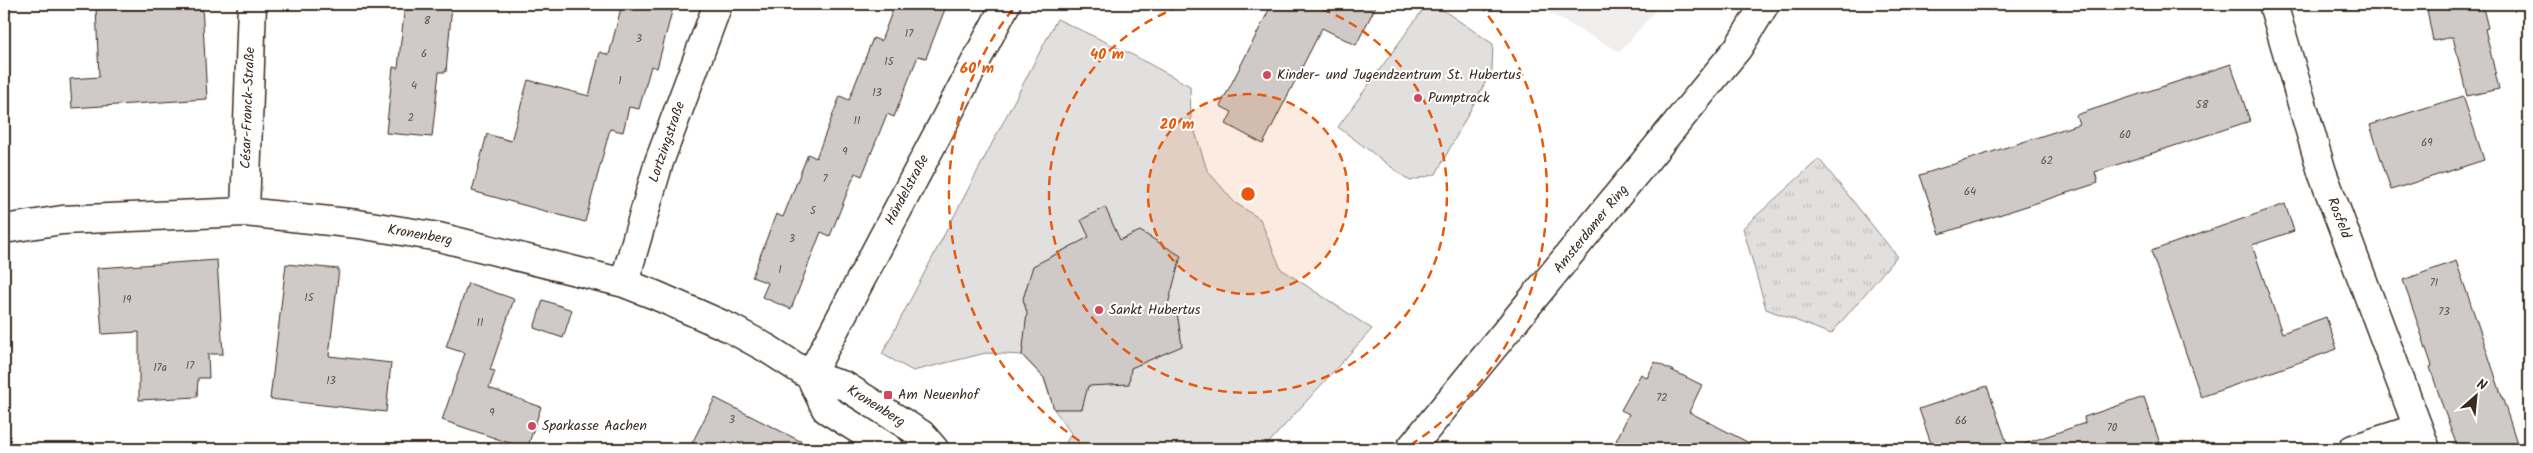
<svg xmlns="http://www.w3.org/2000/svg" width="2533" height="453" font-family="Kalam,sans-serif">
<defs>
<pattern id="park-tufts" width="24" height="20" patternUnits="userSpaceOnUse" patternTransform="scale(1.25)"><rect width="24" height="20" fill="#e2e0de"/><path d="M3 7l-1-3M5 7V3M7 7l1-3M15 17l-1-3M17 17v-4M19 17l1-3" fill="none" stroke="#c3c0be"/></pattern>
</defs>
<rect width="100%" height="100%" fill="#fff"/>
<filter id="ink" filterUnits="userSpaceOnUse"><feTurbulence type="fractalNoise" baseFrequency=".02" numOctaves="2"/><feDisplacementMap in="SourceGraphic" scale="10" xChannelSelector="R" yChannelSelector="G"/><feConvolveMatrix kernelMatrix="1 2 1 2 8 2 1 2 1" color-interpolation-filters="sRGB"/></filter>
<g filter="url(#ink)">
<!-- built -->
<path fill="#f1efee" d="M1533 4H1661L1620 52Z"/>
<!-- grass -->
<path fill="#e2e0de" stroke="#8e857e" d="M1427 4H1434L1493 44 1492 70 1436 174 1410 181 1338 127Z
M1057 19 1129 53 1190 86 1191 119 1207 170 1234 202 1260 219 1281 269 1372 329 1263 449H1063L1071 433 1054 409 1044 378 1022 355 986 353 913 371 882 354Z"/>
<!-- park -->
<path fill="url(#park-tufts)" stroke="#8e857e" d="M1819 159 1897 256 1831 334 1766 309 1743 228Z"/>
<!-- building -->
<path fill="#cfcac7" stroke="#3b2a1e" d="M165 4H202L207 99 72 108 70 79 99 77 96 8Z
M405 4H452L446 72H439L432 137 386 133 393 67 398 68Z
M622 4H674L657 68 651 66 639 109 629 107 623 132 610 129 585 222 472 191 487 134 511 141 528 80 589 96 600 52 609 55Z
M895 4H947L926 58 918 56 894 117 887 114 862 176 855 173 830 236 821 232 791 309 762 297 768 283 752 277 776 214 783 217 808 154 816 158 840 96 849 100 873 38 881 41Z
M1272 4H1377L1356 45 1322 28 1263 144 1226 124 1232 112 1220 106Z
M2426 4H2482L2488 28 2485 29 2499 89 2467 96 2453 37 2433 41Z
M2231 64 2250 121 2095 172 2098 183 1940 234 1920 175 2079 124 2076 115Z
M2463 96 2484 160 2391 190 2370 125Z
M2285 204 2294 231 2252 245 2282 333 2326 317 2337 349 2201 397 2151 251Z
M1105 207 1120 240 1140 231 1181 256 1167 308 1177 312 1182 346 1131 368 1129 384 1088 386 1082 409H1054L1044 378 1022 355 1027 313 1023 299 1033 266 1089 237 1081 220Z
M217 260 223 354H208L209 378H198L197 397 139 400V332L102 334 97 268Z
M2456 261 2487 351 2519 449H2458L2443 407 2430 367 2432 366 2403 280Z
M286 264 339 269 329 356 391 363 386 412 270 399Z
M468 283 514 299 490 370 495 371 489 388 541 407 527 449 442 420 465 353 446 347Z
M543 300 572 310 563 338 534 328Z
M1655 362 1702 385 1689 412 1761 449H1632L1616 441 1629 414 1621 410 1641 374 1647 378Z
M1987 386 2009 449H1933L1919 409Z
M2144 397 2162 449H2021V445L2085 423 2084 417Z
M715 398 816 449H689Z"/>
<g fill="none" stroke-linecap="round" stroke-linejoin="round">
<!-- minor casing -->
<g stroke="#3b2a1e" stroke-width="31">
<path id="minor" d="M2273 4 2322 172 2426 449
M245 212 252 4
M4 229 62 220 245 212 358 224 439 237 624 283 655 295 730 328 768 349 810 376 845 386 921 434 934 449
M624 283 659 162 718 4
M810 376 1006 4
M810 376 826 409 890 449
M2353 449 2418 428"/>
</g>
<!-- primary casing -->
<g stroke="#3b2a1e" stroke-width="31">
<path id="primary" d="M1410 449 1738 48 1765 4"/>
</g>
<!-- minor -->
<use href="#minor" stroke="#fff" stroke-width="28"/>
<!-- primary -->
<use href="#primary" stroke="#fff" stroke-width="28"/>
</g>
</g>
<!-- distance rings -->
<circle cx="1248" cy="194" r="100" fill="#e8590c" fill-opacity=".12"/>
<g fill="none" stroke="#e8590c" stroke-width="2.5" stroke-dasharray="9 6">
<circle cx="1248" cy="194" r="100"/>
<path d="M1308 4A199 199 0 1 1 1188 4"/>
<path d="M1092 449A299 299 0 0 1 1017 4M1479 4A299 299 0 0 1 1404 449"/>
</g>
<!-- markers -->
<g fill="#d1495b" stroke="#fff" stroke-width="2">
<circle cx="1267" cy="75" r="5"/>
<circle cx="1418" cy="98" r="5"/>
<circle cx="1099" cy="310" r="5"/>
<rect x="883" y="390" width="10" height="10" rx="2.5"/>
<circle cx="532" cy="426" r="5"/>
</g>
<g text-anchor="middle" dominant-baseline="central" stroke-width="4" stroke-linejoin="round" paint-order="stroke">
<!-- number labels -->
<g font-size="11" fill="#605248">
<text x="427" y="21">8</text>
<text x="909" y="34">17</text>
<text x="639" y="39">3</text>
<text x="424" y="54">6</text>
<text x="889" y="62">15</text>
<text x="620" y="81">1</text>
<text x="414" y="86">4</text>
<text x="877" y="93">13</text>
<text x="2202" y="105">58</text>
<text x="411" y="118">2</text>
<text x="857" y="121">11</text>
<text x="2125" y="135">60</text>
<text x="2427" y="143">69</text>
<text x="845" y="152">9</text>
<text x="2047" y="161">62</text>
<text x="825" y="179">7</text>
<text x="1970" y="192">64</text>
<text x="813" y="211">5</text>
<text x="792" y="239">3</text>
<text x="780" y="270">1</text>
<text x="2434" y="283">71</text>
<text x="309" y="298">15</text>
<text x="127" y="300">19</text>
<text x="2444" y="312">73</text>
<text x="480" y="323">11</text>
<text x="190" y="366">17</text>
<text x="160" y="368">17a</text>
<text x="331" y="381">13</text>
<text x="1662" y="398">72</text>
<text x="492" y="413">9</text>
<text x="732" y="420">3</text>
<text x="1961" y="421">66</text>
<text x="2112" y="428">70</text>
</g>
<!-- poi labels -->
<g font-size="14" fill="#3b2a1e" stroke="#fff" text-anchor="start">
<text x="1277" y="75">Kinder- und Jugendzentrum St. Hubertus</text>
<text x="1428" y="98">Pumptrack</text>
<text x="1109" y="310">Sankt Hubertus</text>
<text x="898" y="395">Am Neuenhof</text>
<text x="542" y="426">Sparkasse Aachen</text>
</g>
<!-- street labels -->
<g font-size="14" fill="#3b2a1e" stroke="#fff">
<text transform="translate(248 108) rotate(-88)">César-Franck-Straße</text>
<text transform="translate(667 142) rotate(-71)">Lortzingstraße</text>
<text transform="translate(907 190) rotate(-62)">Händelstraße</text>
<text transform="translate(2339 218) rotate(69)">Rosfeld</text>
<text transform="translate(1591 229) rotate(-51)">Amsterdamer Ring</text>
<text transform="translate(420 235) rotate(10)">Kronenberg</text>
<text transform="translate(876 406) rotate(32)">Kronenberg</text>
</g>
</g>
<circle cx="1248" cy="194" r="8" fill="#e8590c" stroke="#fff" stroke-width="2.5"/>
<g font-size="15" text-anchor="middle" font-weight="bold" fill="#e8590c" stroke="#fff" stroke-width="4" stroke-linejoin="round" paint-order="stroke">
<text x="1107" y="59">40 m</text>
<text x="977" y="73">60 m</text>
<text x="1177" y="129">20 m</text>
</g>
<!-- margin -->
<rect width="2533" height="453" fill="none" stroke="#fff" stroke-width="20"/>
<rect x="10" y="10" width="2513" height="433" fill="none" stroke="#3b2a1e" stroke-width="2" filter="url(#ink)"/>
<!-- north arrow -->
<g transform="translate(2476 396) rotate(27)" stroke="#ffffff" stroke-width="4" paint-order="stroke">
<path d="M0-4L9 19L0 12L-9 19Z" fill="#3b2a1e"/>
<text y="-8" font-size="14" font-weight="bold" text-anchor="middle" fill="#3b2a1e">N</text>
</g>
</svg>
